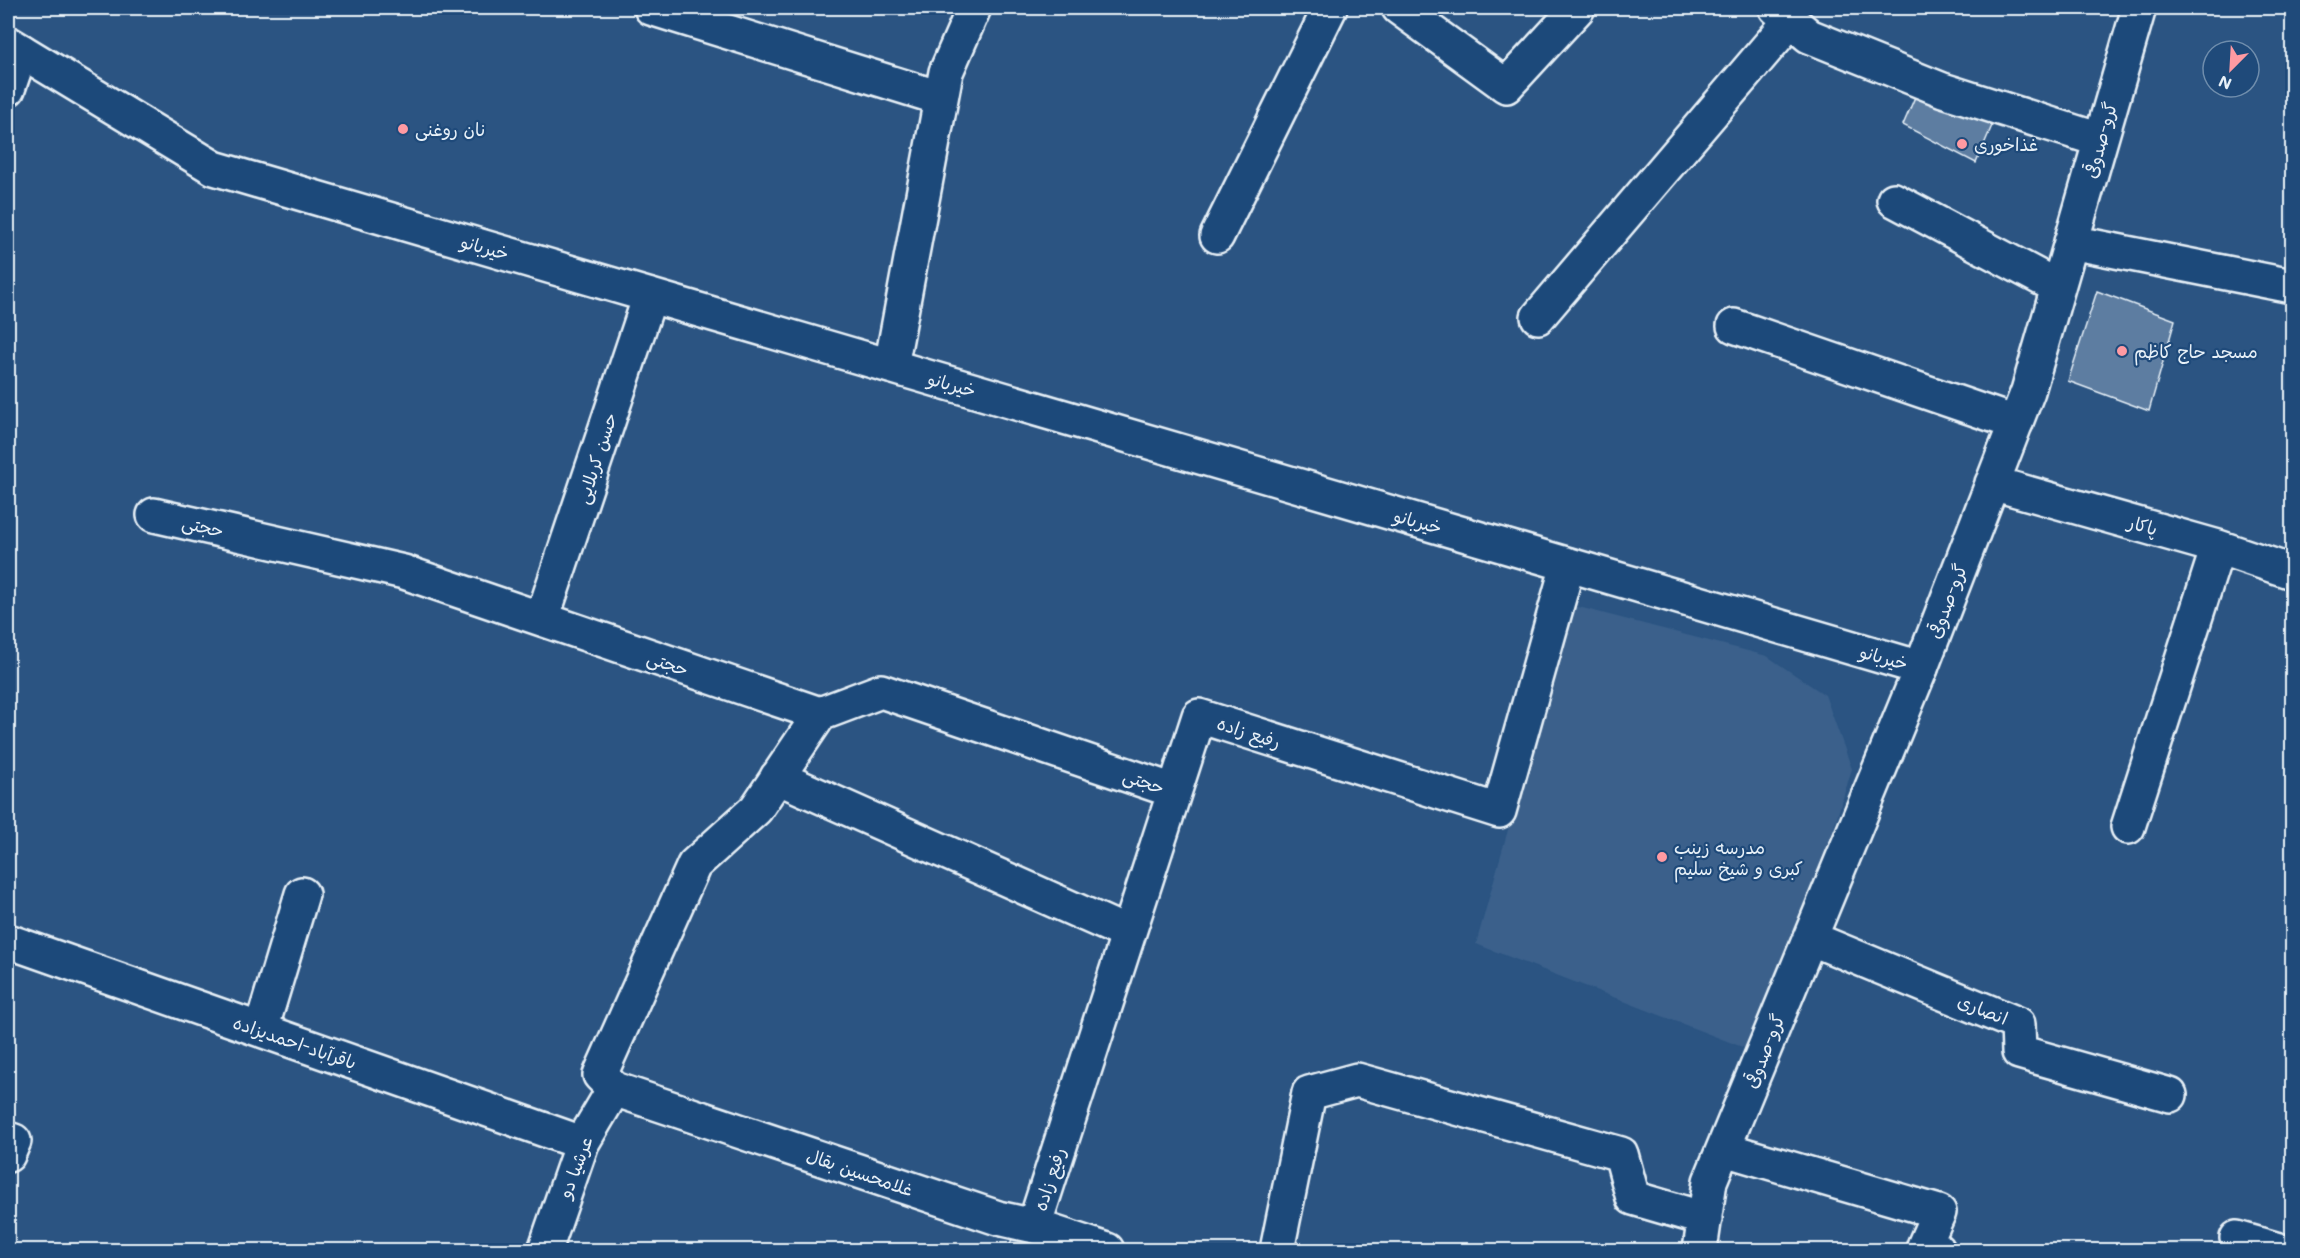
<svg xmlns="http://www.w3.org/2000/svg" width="2300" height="1258" font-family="Mali,'Playpen Sans Arabic',sans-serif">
<rect width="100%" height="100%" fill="#2b5482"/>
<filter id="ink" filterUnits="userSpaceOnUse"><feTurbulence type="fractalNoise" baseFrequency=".0167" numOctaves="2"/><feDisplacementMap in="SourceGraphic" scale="12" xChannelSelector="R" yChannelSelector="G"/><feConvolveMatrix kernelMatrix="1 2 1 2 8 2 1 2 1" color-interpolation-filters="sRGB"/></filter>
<g filter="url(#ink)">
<!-- built -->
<path fill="#3a608b" d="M1571 605 1767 656 1825 695 1852 769 1763 1055 1476 944Z"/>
<!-- building -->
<path fill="#5d7da1" stroke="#e8f1f8" stroke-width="1.5" d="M1918 90 1994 121 1976 163 1903 125Z
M2097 291 2175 320 2149 411 2068 381Z
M1055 1229 1046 1250H1008L1013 1236Z"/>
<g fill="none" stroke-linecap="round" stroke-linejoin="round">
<!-- minor casing -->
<g stroke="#e8f1f8" stroke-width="38">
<path id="minor" d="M651 8 940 98
M1399 8 1506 86 1578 8
M1776 8 1809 36 1943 90 2100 140
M8 89 21 51
M1894 200 2058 287
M1217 236 1330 8
M2071 242 2292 286
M1538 317 1791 20
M1734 326 2016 423
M891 366 946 72 974 8
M1992 483 2218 547 2292 572
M154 515 404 572 820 714 881 691 1174 791
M542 619 650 296
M820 714 756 809 694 865 600 1075 614 1089 998 1218 1034 1226 1107 1250
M777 777 1127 933
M2128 827 2218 547
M1810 938 2018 1024 2019 1052 2170 1095
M8 941 582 1143
M261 1030 302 894
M8 1139 14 1141 8 1155
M1724 1149 1939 1212 1924 1246 1938 1250
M1034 1226 1199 716 1499 811 1568 565
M2237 1238 2279 1250
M545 1250 582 1143 614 1089
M1277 1250 1309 1093 1357 1080 1621 1154 1633 1198 1705 1219
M1700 1250 1710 1181 1921 668 2028 391 2139 8"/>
</g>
<!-- major casing -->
<g stroke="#e8f1f8" stroke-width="38">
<path id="major" d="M8 43 214 168 1921 668"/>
</g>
<!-- minor -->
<use href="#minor" stroke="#1f4a7a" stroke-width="33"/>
<!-- major -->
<use href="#major" stroke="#1f4a7a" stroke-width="33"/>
</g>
</g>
<!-- markers -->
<g fill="#ff9aa2" stroke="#1f4a7a" stroke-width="2">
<circle cx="403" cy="129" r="6"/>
<circle cx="1962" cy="144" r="6"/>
<circle cx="2122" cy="351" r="6"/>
<circle cx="1662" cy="857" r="6"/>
</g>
<g text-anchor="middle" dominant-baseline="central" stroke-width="4.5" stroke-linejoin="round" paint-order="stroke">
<!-- poi labels -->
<g font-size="18" fill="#e8f1f8" stroke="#1f4a7a" text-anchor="start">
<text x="415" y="129">نان روغنی</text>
<text x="1974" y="144">غذاخوری</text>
<text x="2134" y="351">مسجد حاج کاظم</text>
<text x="1674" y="847">مدرسه زینب<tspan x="1674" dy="21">کبری و شیخ سلیم</tspan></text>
</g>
<!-- street labels -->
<g font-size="18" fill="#e8f1f8" stroke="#1f4a7a">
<text transform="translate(2100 140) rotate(-74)">گرو-صدوقی</text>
<text transform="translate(485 247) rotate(16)">خیربانو</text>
<text transform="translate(952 384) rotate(16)">خیربانو</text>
<text transform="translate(596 458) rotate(-72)">حسن کربلایی</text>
<text transform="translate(1418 521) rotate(16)">خیربانو</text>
<text transform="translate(2143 525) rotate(16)">پاکار</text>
<text transform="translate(203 526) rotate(13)">حجتی</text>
<text transform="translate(1947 601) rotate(-69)">گرو-صدوقی</text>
<text transform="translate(1884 657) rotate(16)">خیربانو</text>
<text transform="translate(668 663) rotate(19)">حجتی</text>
<text transform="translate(1249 732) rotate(18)">رفیع زاده</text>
<text transform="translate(1144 781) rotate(19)">حجتی</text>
<text transform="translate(1983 1009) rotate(22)">انصاری</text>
<text transform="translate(295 1042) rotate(19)">باقرآباد-احمدیزاده</text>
<text transform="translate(1764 1051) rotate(-68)">گرو-صدوقی</text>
<text transform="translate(575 1167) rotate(-69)">عرشیا دو</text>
<text transform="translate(860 1172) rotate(19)">غلامحسین بقال</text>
<text transform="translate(1049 1179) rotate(-72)">رفیع زاده</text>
</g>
</g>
<!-- margin -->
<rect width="2300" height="1258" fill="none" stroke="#1f4a7a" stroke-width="30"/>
<rect x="15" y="15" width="2270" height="1228" fill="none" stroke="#e8f1f8" stroke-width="2" filter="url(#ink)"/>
<!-- north arrow -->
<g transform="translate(2231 69) rotate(204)"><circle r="28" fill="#1f4a7a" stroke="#6f8dac" stroke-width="1.5"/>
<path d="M0-4.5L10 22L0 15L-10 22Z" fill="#ff9aa2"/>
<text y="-9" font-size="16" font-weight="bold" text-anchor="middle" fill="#e8f1f8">N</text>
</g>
</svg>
